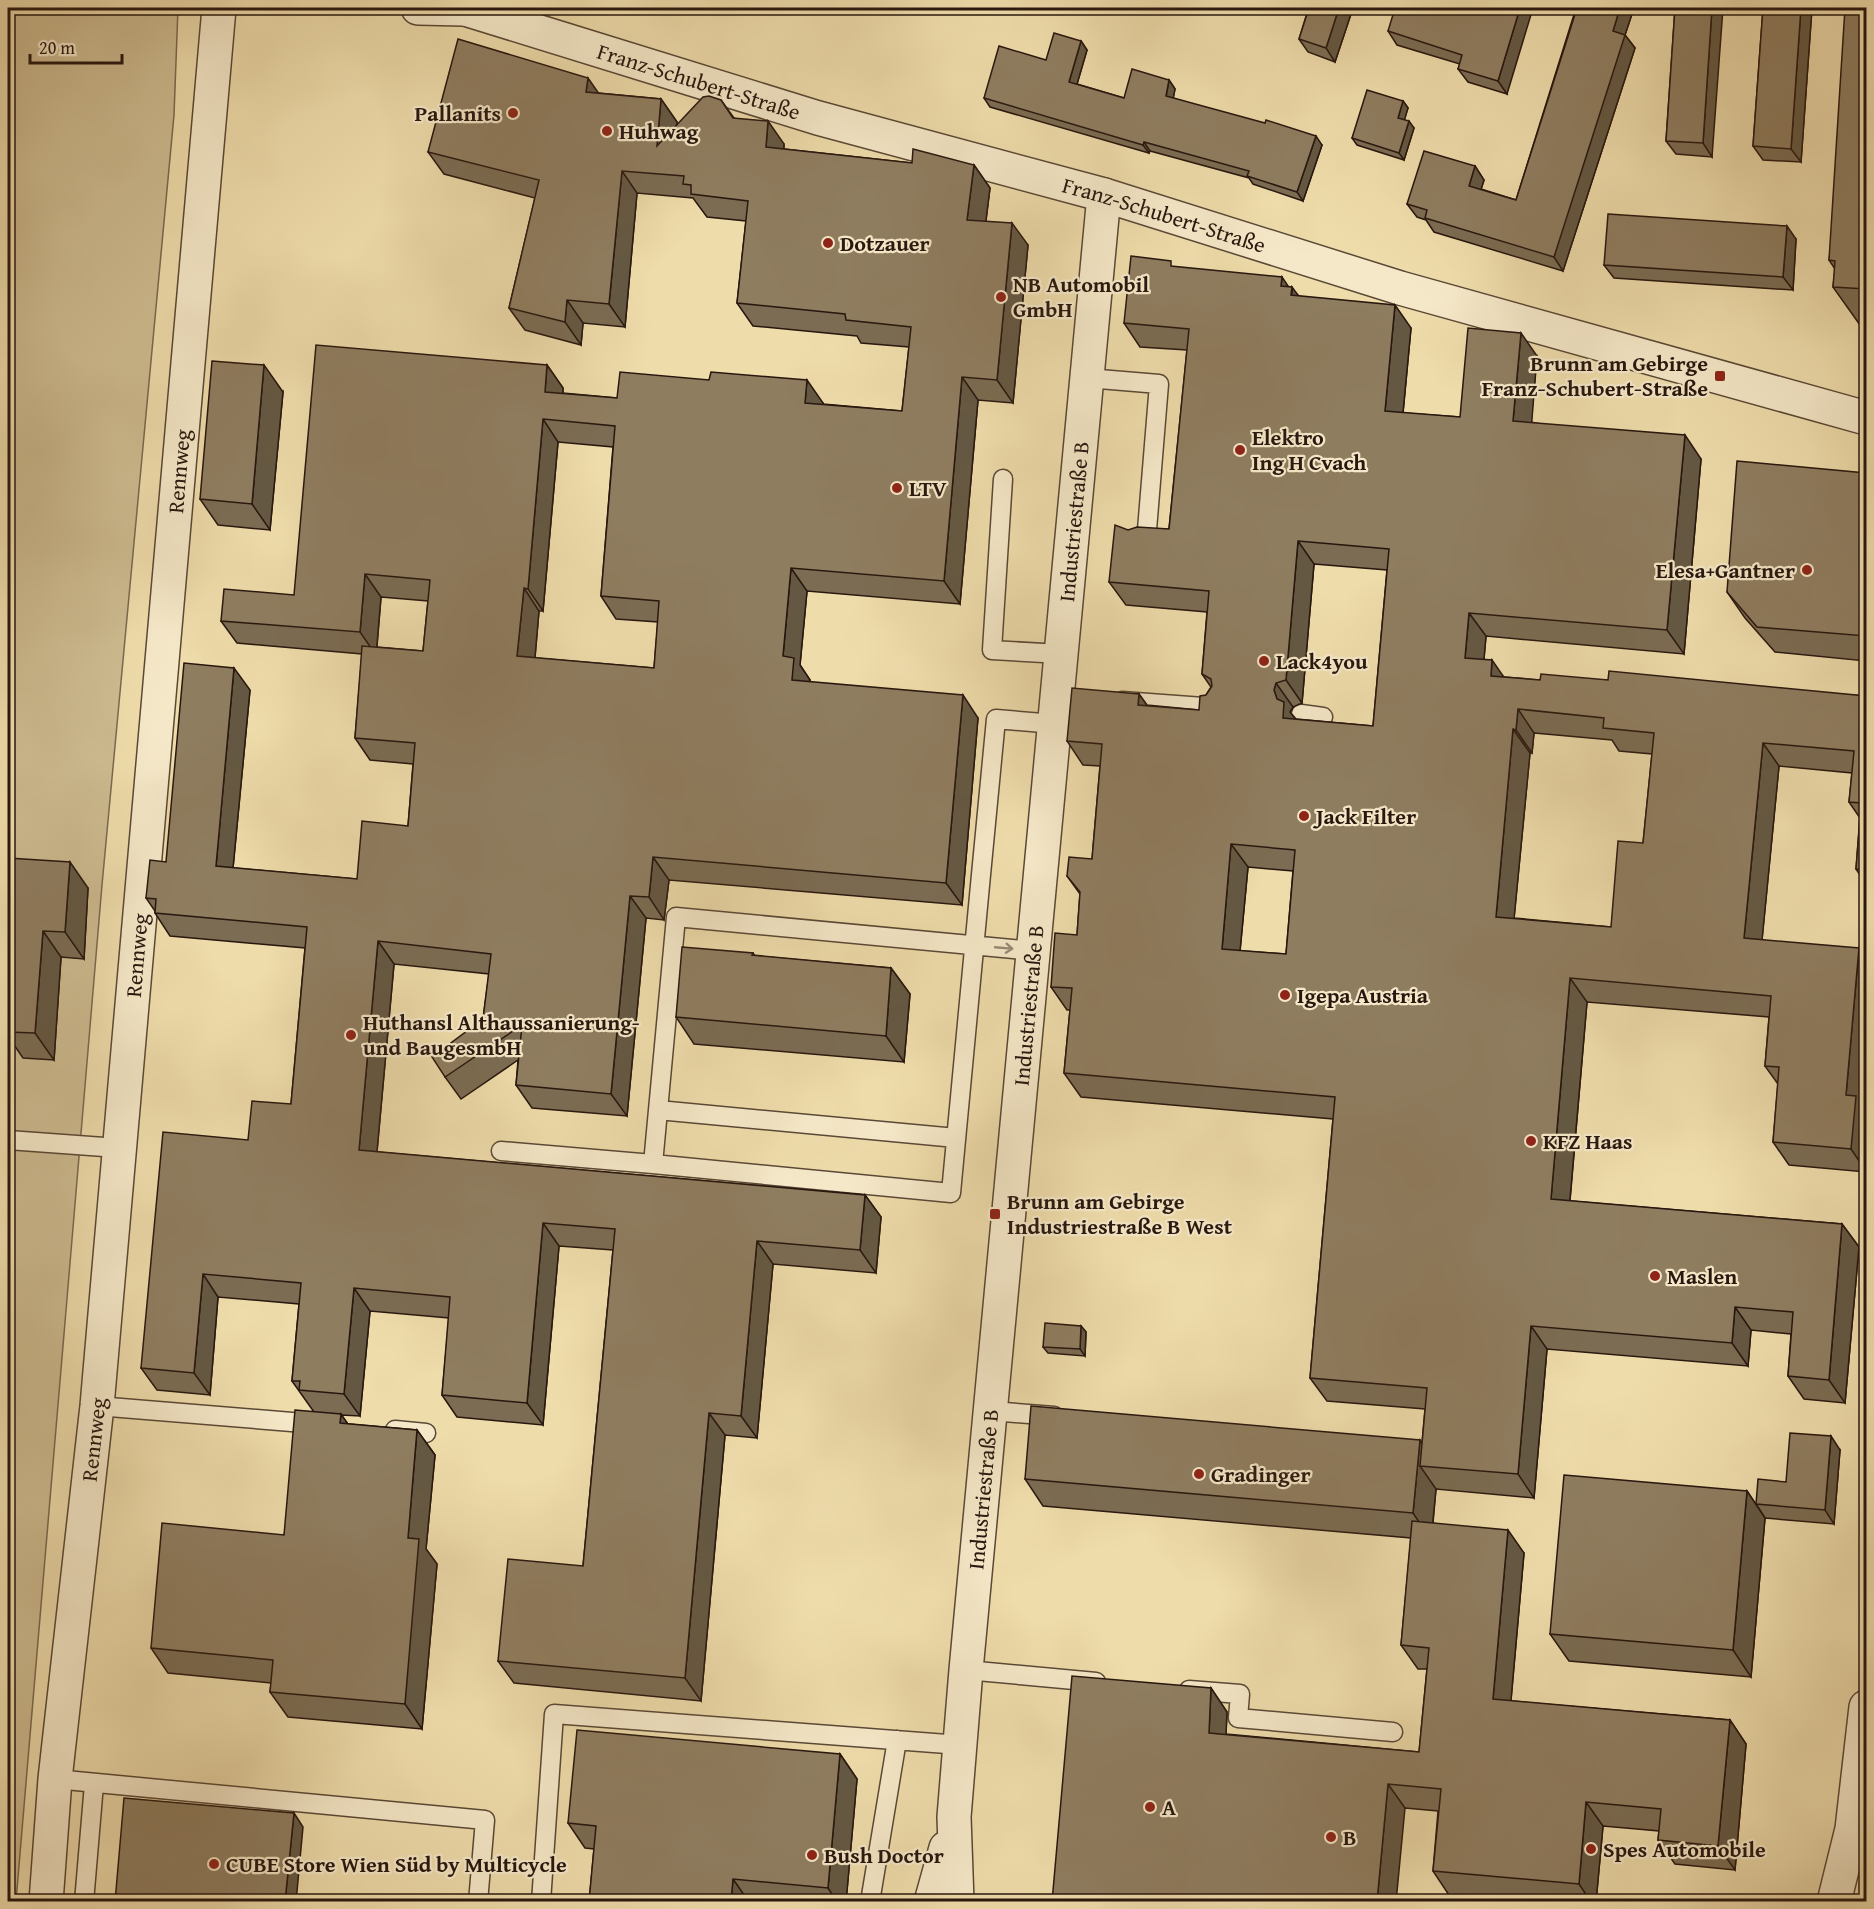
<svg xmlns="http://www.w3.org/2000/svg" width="1874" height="1909" font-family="'Gentium Book Plus',serif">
<rect width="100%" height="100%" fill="#efdcab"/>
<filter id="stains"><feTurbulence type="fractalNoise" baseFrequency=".00333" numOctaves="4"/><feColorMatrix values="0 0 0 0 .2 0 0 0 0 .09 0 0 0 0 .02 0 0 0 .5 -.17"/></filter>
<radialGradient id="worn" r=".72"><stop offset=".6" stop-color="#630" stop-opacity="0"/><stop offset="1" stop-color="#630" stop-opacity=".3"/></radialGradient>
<!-- green -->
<path fill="#cdbb90" stroke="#7a6950" stroke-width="1.5" d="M8 8H178L174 115 102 885 16 1901 8 1902Z"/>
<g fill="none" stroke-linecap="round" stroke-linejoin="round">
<!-- lane casing -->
<g stroke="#5a4836" stroke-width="21">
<path id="lane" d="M1087 378 1159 384 1146 542
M1003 479 992 650 1061 654
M1122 701 1217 708
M1301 714 1323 717
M1034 951 676 917 653 1164 951 1193C965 1035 981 877 996 719L1055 724
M658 1110 956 1138
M8 1140 118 1148
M501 1151 653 1164
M97 1406 316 1424
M991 1411 1054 1416
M395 1430 426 1433
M966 1670 1096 1682
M1189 1690 1240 1694 1238 1718 1393 1732
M55 1779 485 1820 478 1902
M84 1902 94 1784
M541 1902 554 1714 960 1745
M870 1902 897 1740"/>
</g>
<!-- street casing -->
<g stroke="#5a4836" stroke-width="36">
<g id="street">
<path d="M418 8 464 9"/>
<path id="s1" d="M462 8 818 118 1104 195 1400 288 1866 418"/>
<path id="s2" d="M46 1902 55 1779 97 1406 219 8"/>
<path d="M931 1902 946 1848"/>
<path id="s3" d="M957 1902 954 1817 966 1670 1104 195"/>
<path d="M1834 1902 1852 1829 1866 1707"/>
</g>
</g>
<!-- lane -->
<use href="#lane" stroke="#f5e8c8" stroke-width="18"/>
<!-- street -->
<use href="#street" stroke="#f5e8c8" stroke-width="33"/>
</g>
<!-- wall -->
<path fill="#7b6c53" stroke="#28170f" stroke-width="1.5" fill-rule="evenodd" d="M1303 8H1353L1335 62 1308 52 1299 39 1307 13Z
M1463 8 1507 94 1468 82 1458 69 1460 64 1397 45 1388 31Z
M1576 8H1634L1625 35 1635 48 1563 271 1434 232 1426 220 1417 217 1407 204 1475 166 1484 180 1481 189 1516 200Z
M1675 8 1712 157 1676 154 1666 141Z
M1763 8H1812L1801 162 1763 160 1753 146Z
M1866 8V326L1860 325 1833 287 1835 269 1829 260Z
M1081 41 1087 50 1077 84 1124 98 1169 80 1175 89 1173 98 1322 145 1303 201 1253 184 1249 178 1150 151 1149 153 990 107 984 98 1046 60Z
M598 93 661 99 677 122V125L721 100 734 118 784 144V149L912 163 974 165 990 188 986 221 1028 245 1013 403 978 400 960 604 807 591 800 665 810 680V682L978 718 962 905 669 880 664 920 646 918 627 1116 532 1108 516 1085 518 1060 461 1099 445 1077 483 1019 489 974 394 964 377 1152 865 1195 881 1217 876 1273 773 1264 757 1438 725 1435 701 1701 514 1683 498 1661 583 1566 613 1250 559 1246 543 1425 457 1417 442 1395 449 1318 370 1311 360 1416 341 1415 348 1424 417 1430 435 1455 426 1549 437 1564 422 1729 288 1717 270 1692 271 1683 168 1673 151 1648 284 1535 314 1412 292 1381 299 1304 218 1297 210 1395 157 1390 141 1368 248 1140 291 1104 305 948 170 936 155 913V911L146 898 166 862 250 690 233 868 357 879 408 826 413 764 370 760 355 738 362 654 237 643 221 621 294 595 547 365 563 388V393L617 398 823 403V404L902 411 909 347 861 343 857 336 753 326 737 303 746 221 707 217 693 198 637 193 625 327 583 323 581 345 525 330 509 308 535 198 444 174 428 152ZM558 442 613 447 601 596 616 619 658 622 654 668 535 658 539 611H543ZM381 597 428 601 423 651 377 647Z
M1403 101 1408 108 1404 120 1414 128 1404 160 1357 145 1352 138Z
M1796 239 1793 290 1614 278 1604 265Z
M1175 267 1288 287 1299 296 1411 328 1403 413 1460 417 1537 356 1531 422 1701 459 1684 654 1486 636 1484 659 1504 677 1540 680H1608L1866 696V884L1856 869 1860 818 1849 802 1852 773 1779 766 1762 939 1866 1112V1172L1789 1165 1773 1142 1778 1084 1765 1066 1769 1017 1587 1002 1570 1201 1842 1224 1859 1247 1845 1403 1804 1399 1788 1376 1791 1334 1751 1330 1748 1366 1547 1349 1534 1498 1436 1489 1433 1523 1524 1553 1511 1701 1730 1720 1746 1744 1735 1870 1675 1864 1658 1840 1659 1831 1603 1826 1596 1902H1525L1449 1895 1433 1871 1438 1811 1405 1808 1052 1902 1211 1688 1227 1712 1226 1734 1419 1752 1427 1669H1418L1401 1645 1411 1538 1043 1506 1025 1479 1422 1443 1425 1409 1327 1401 1310 1378 1333 1119 1081 1097 1064 1073 1070 1010H1067L1051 987 1077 935 1080 894 1067 876 1092 859 1100 766 1083 765 1067 741 1139 694 1147 705 1199 710 1206 695 1211 687 1202 674 1207 612 1126 605 1109 582 1128 530 1169 529 1187 350 1140 347 1124 323ZM1314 564 1387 570 1373 726 1296 719 1290 712 1293 707 1302 703ZM1534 733 1612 740 1619 751 1652 754 1643 843 1611 927 1514 918 1530 753H1532ZM1248 867 1293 871 1286 954 1240 951Z
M283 392 270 530 218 525 200 499Z
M1866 473V661L1775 652 1745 618 1727 592Z
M8 858 88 888 84 959 61 957 54 1060 23 1058 8 1036V985L12 924 8 923Z
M753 953 755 956 891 968 910 994 904 1062 694 1044 676 1017Z
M1081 1326 1086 1332 1085 1356 1048 1353 1043 1347Z
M1840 1450 1834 1524 1765 1518 1756 1504 1786 1482Z
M1747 1491 1765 1518 1751 1677 1569 1661 1550 1634Z
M840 1754 857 1779 846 1902H589L594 1849 585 1848 568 1823Z"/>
<!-- shaded-wall -->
<path fill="#645843" stroke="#28170f" stroke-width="1.5" d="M1339 8H1353L1335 62 1326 48Z
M1520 8H1533L1507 94 1498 81Z
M1620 8H1634L1625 35 1635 48 1563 271 1554 257 1613 31Z
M1712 8H1723L1712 157 1703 143Z
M1801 8H1812L1801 162 1791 149Z
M1081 41 1087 50 1075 91 1069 82Z
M588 78 604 101 586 92Z
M1169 80 1175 89 1172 105 1166 96Z
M661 99 677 122 673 169 657 146Z
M1403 101 1408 108 1403 125 1398 118Z
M768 121 784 144 782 169 766 147Z
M1409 121 1414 128 1404 160 1399 153Z
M1316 136 1322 145 1303 201 1297 192Z
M1144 142 1150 151 1149 153 1143 145Z
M974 165 990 188 983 243 967 220Z
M1475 166 1484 180 1478 199 1469 186Z
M622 171 637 193 625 327 609 304Z
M1012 223 1028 245 1013 403 997 380Z
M1787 226 1796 239 1793 290 1783 277Z
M1282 277 1292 292V287L1309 310 1281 286Z
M567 300 583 323 581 345 565 322Z
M1395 305 1411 328 1401 434 1385 411Z
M1521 333 1537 356 1530 444 1513 421Z
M264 365 283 392 270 530 252 504Z
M547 365 563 388 561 414 545 392Z
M962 377 978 400 960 604 944 581Z
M807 380 823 403 821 425 805 403Z
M543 419 558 442 543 611 528 589Z
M1685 435 1701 459 1684 654 1667 630Z
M1298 541 1314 564 1302 703 1286 680Z
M791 568 807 591 800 665 810 680 808 703 792 680 783 656Z
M365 574 381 597 376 655 360 632Z
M524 588 539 611 533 679 517 656Z
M1469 613 1486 636 1482 681 1465 658Z
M1492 660 1508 683 1491 676Z
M234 668 250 690 231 889 216 866Z
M1276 683 1293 707 1290 712 1300 725 1283 718 1274 690Z
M1139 694 1155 717 1138 705Z
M963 695 978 718 962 905 946 883Z
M1518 709 1534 733 1532 753 1516 730Z
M1513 729 1530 753 1512 940 1496 917Z
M1763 743 1779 766 1760 961 1744 938Z
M1231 844 1248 867 1238 972 1222 949Z
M653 857 669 880 664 920 649 897Z
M70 862 88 888 84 959 65 932Z
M630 896 646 918 627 1116 611 1094Z
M43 931 61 957 54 1060 35 1033Z
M378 941 394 964 375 1173 359 1150Z
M1859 948 1866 959V1070L1863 1107 1866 1112V1171L1851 1149 1846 1095Z
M891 968 910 994 904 1062 886 1036Z
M1570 978 1587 1002 1568 1222 1551 1199Z
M865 1195 881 1217 876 1273 860 1250Z
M543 1223 559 1246 543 1425 527 1403Z
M1842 1224 1859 1247 1845 1403 1829 1380Z
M757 1241 773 1264 757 1438 741 1416Z
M203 1274 218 1297 210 1395 194 1373Z
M354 1288 370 1311 360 1416 344 1394Z
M1735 1307 1751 1330 1748 1366 1732 1343Z
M1081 1326 1086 1332 1085 1356 1080 1349Z
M1531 1326 1547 1349 1534 1498 1518 1474Z
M709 1413 725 1435 701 1701 685 1678Z
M341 1414 358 1439 340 1423Z
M417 1430 435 1455 426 1549 437 1564 422 1729 405 1704 408 1538Z
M1831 1436 1840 1450 1834 1524 1825 1510Z
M1420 1440 1438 1466H1420L1436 1489 1431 1540 1413 1513Z
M1747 1491 1765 1518 1751 1677 1733 1650Z
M1508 1530 1524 1553 1509 1722 1493 1699Z
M1211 1688 1227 1712 1225 1756 1209 1733Z
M1730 1720 1746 1744 1735 1870 1718 1846Z
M840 1754 857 1779 846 1902H837L828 1888Z
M1388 1784 1405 1808 1396 1902H1377Z
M1586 1802 1603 1826 1596 1902H1591L1579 1884Z
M294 1813 303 1827 296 1902H285Z
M733 1879 749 1902H731Z"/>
<!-- building -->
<path fill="#8f7d60" stroke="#28170f" stroke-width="1.5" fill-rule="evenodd" d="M1309 8H1339L1326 48 1299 39Z
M1395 8H1463L1476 11 1477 8H1520L1498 81 1458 69 1462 55 1388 31Z
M1577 8H1620L1613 31 1625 35 1554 257 1425 218 1427 210 1407 204 1424 151 1475 166 1469 186 1516 200Z
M1675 8H1712L1703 143 1666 141Z
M1763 8H1801L1791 149 1753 146Z
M1845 8H1866V289L1833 287 1835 261 1829 260Z
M1054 33 1081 41 1069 82 1124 98 1132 69 1169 80 1166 96 1265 123 1266 120 1316 136 1297 192 1247 176 1249 171 1144 142 1143 145 984 98 999 46 1046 60Z
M458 39 588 78 586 92 661 99 657 146 703 97 709 96 721 100 733 118 768 121 766 147 912 163 913 149 974 165 967 220 1012 223 997 380 962 377 944 581 791 568 783 656 794 658 792 680 963 695 946 883 653 857 649 897 630 896 611 1094 516 1085 522 1025 445 1077 432 1057 483 1019 491 954 378 941 359 1150 865 1195 860 1250 757 1241 741 1416 709 1413 685 1678 498 1661 508 1559 583 1566 615 1229 543 1223 527 1403 442 1395 450 1297 354 1288 344 1394 299 1390 300 1381H292L301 1283 203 1274 194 1373 141 1368 163 1132 248 1140 252 1101 291 1104 307 927 155 913 156 899 146 898 150 860 166 862 184 663 234 668 216 866 357 879 362 821 408 826 415 743 355 738 362 646 423 651 430 580 365 574 360 632 221 621 224 589 294 595 316 345 547 365 545 392 617 398 620 372 709 380 711 372 807 380 805 403 902 411 911 327 846 320 845 314 737 303 748 201 691 194V185L683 184 684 176 622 171 609 304 567 300 565 322 509 308 539 180 428 152ZM543 419 615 426 601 596 659 601 654 668 517 656 524 588 528 589Z
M1367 90 1403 101 1398 118 1409 121 1399 153 1352 138Z
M1608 214 1787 226 1783 277 1604 265Z
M1131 256 1171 261V266L1282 277 1281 286 1292 287 1291 295 1395 305 1385 411 1460 417 1468 328 1521 333 1513 421 1685 435 1667 630 1469 613 1465 658 1492 660 1491 676 1540 680 1541 674 1608 680 1609 671 1866 696V870L1856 869 1861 803 1849 802 1854 751 1763 743 1744 938 1859 948 1846 1095 1856 1096 1851 1149 1773 1142 1779 1067 1765 1066 1771 996 1570 978 1551 1199 1842 1224 1829 1380 1788 1376 1793 1312 1735 1307 1732 1343 1531 1326 1518 1474 1420 1466 1427 1388 1310 1378 1335 1097 1064 1073 1072 988 1051 987 1055 933 1077 935 1080 892 1067 876 1069 857 1092 859 1102 744 1067 741 1072 688 1139 694 1138 705 1199 710 1200 696 1206 695 1212 686 1211 679 1202 674 1209 591 1109 582 1115 525 1128 530 1137 527 1169 529 1189 329 1124 323ZM1298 541 1389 549 1373 726 1283 718 1284 702 1277 699 1274 690 1276 683 1286 680ZM1518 709 1604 718 1603 728 1654 733 1643 843 1618 841 1611 927 1496 917 1513 729 1516 730ZM1231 844 1295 850 1286 954 1222 949Z
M212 361 264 365 252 504 200 499Z
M1737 461 1866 473V636L1757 627 1727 592Z
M8 858 70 862 65 932 43 931 35 1033 8 1032V985L14 899 8 898Z
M682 947 753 953 752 955 891 968 886 1036 676 1017Z
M1045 1323 1081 1326 1080 1349 1043 1347Z
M1031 1406 1420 1440 1413 1513 1025 1479Z
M295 1410 341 1414 340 1423 417 1430 408 1538 419 1539 405 1704 270 1692 273 1660 151 1648 162 1523 284 1535Z
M1790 1433 1831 1436 1825 1510 1756 1504 1758 1479 1786 1482Z
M1564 1475 1747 1491 1733 1650 1550 1634Z
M1412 1521 1508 1530 1493 1699 1730 1720 1718 1846 1658 1840 1661 1809 1586 1802 1579 1884 1433 1871 1441 1789 1388 1784 1377 1902H1052L1072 1676 1211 1688 1209 1733 1419 1752 1429 1648 1401 1645Z
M577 1730 840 1754 828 1888 733 1879 731 1902H589L596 1826 568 1823Z
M124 1798 294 1813 285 1902H115Z"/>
<!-- one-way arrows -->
<defs><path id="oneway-shaft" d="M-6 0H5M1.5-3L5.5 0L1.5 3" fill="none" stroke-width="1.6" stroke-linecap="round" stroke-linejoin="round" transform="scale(1.5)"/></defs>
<use stroke="#998a75" href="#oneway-shaft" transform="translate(1004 948) rotate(5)"/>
<!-- markers -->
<g fill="#8f2418" stroke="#f5e8c8" stroke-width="2">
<circle cx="513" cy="113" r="6"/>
<circle cx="607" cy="131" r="6"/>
<circle cx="828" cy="243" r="6"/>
<circle cx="1001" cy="297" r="6"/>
<rect x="1714" y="370" width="12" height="12" rx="3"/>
<circle cx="1240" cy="450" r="6"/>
<circle cx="897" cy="488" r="6"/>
<circle cx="1807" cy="570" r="6"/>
<circle cx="1264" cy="661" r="6"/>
<circle cx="1304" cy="816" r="6"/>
<circle cx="1285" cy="995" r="6"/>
<circle cx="351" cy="1035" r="6"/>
<circle cx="1531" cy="1141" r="6"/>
<rect x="989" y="1208" width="12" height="12" rx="3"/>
<circle cx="1655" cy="1276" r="6"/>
<circle cx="1199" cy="1474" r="6"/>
<circle cx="1150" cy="1807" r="6"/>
<circle cx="1331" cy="1837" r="6"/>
<circle cx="1591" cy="1849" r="6"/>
<circle cx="812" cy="1855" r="6"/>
<circle cx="214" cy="1864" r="6"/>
</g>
<g text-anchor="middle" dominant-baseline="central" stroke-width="4.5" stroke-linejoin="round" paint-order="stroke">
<!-- street labels -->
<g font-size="22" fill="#28170f" stroke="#f5e8c8">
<text stroke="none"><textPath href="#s1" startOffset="248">Franz-Schubert-Straße</textPath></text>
<text stroke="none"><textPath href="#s1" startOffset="732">Franz-Schubert-Straße</textPath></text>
<text stroke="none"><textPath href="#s2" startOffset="1437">Rennweg</textPath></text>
<text stroke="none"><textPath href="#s3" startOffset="1386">Industriestraße B</textPath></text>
<text stroke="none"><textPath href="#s2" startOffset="951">Rennweg</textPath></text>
<text stroke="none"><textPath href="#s3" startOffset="900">Industriestraße B</textPath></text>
<text stroke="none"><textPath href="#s2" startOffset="465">Rennweg</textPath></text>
<text stroke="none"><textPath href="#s3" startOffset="414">Industriestraße B</textPath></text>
</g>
<!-- poi labels -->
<g font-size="22" font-weight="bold" fill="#28170f" stroke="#f5e8c8" text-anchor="start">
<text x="501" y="113" text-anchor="end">Pallanits</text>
<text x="619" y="131">Huhwag</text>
<text x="840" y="243">Dotzauer</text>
<text x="1013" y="284">NB Automobil<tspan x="1013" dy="25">GmbH</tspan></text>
<text x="1708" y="363" text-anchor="end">Brunn am Gebirge<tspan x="1708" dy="25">Franz-Schubert-Straße</tspan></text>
<text x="1252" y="437">Elektro<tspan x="1252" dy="25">Ing H Cvach</tspan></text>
<text x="909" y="488">LTV</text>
<text x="1795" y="570" text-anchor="end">Elesa+Gantner</text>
<text x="1276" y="661">Lack4you</text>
<text x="1316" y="816">Jack Filter</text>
<text x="1297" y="995">Igepa Austria</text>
<text x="363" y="1022">Huthansl Althaussanierung-<tspan x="363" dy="25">und BaugesmbH</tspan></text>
<text x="1543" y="1141">KFZ Haas</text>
<text x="1007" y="1201">Brunn am Gebirge<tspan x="1007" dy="25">Industriestraße B West</tspan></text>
<text x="1667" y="1276">Maslen</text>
<text x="1211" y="1474">Gradinger</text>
<text x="1162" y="1807">A</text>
<text x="1343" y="1837">B</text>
<text x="1603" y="1849">Spes Automobile</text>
<text x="824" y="1855">Bush Doctor</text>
<text x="226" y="1864">CUBE Store Wien Süd by Multicycle</text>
</g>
</g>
<!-- margin -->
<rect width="1874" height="1909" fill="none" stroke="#efdcab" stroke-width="30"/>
<rect x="9" y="9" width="1856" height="1891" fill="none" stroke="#28170f" stroke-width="3"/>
<rect x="15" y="15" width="1844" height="1879" fill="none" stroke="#28170f" stroke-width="1.5"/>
<!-- scale -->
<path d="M30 54v9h92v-9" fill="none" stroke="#28170f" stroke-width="3"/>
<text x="39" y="54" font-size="18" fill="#28170f" stroke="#f5e8c8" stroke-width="4.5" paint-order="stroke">20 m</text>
<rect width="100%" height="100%" filter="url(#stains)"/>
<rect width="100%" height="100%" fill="url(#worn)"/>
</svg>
